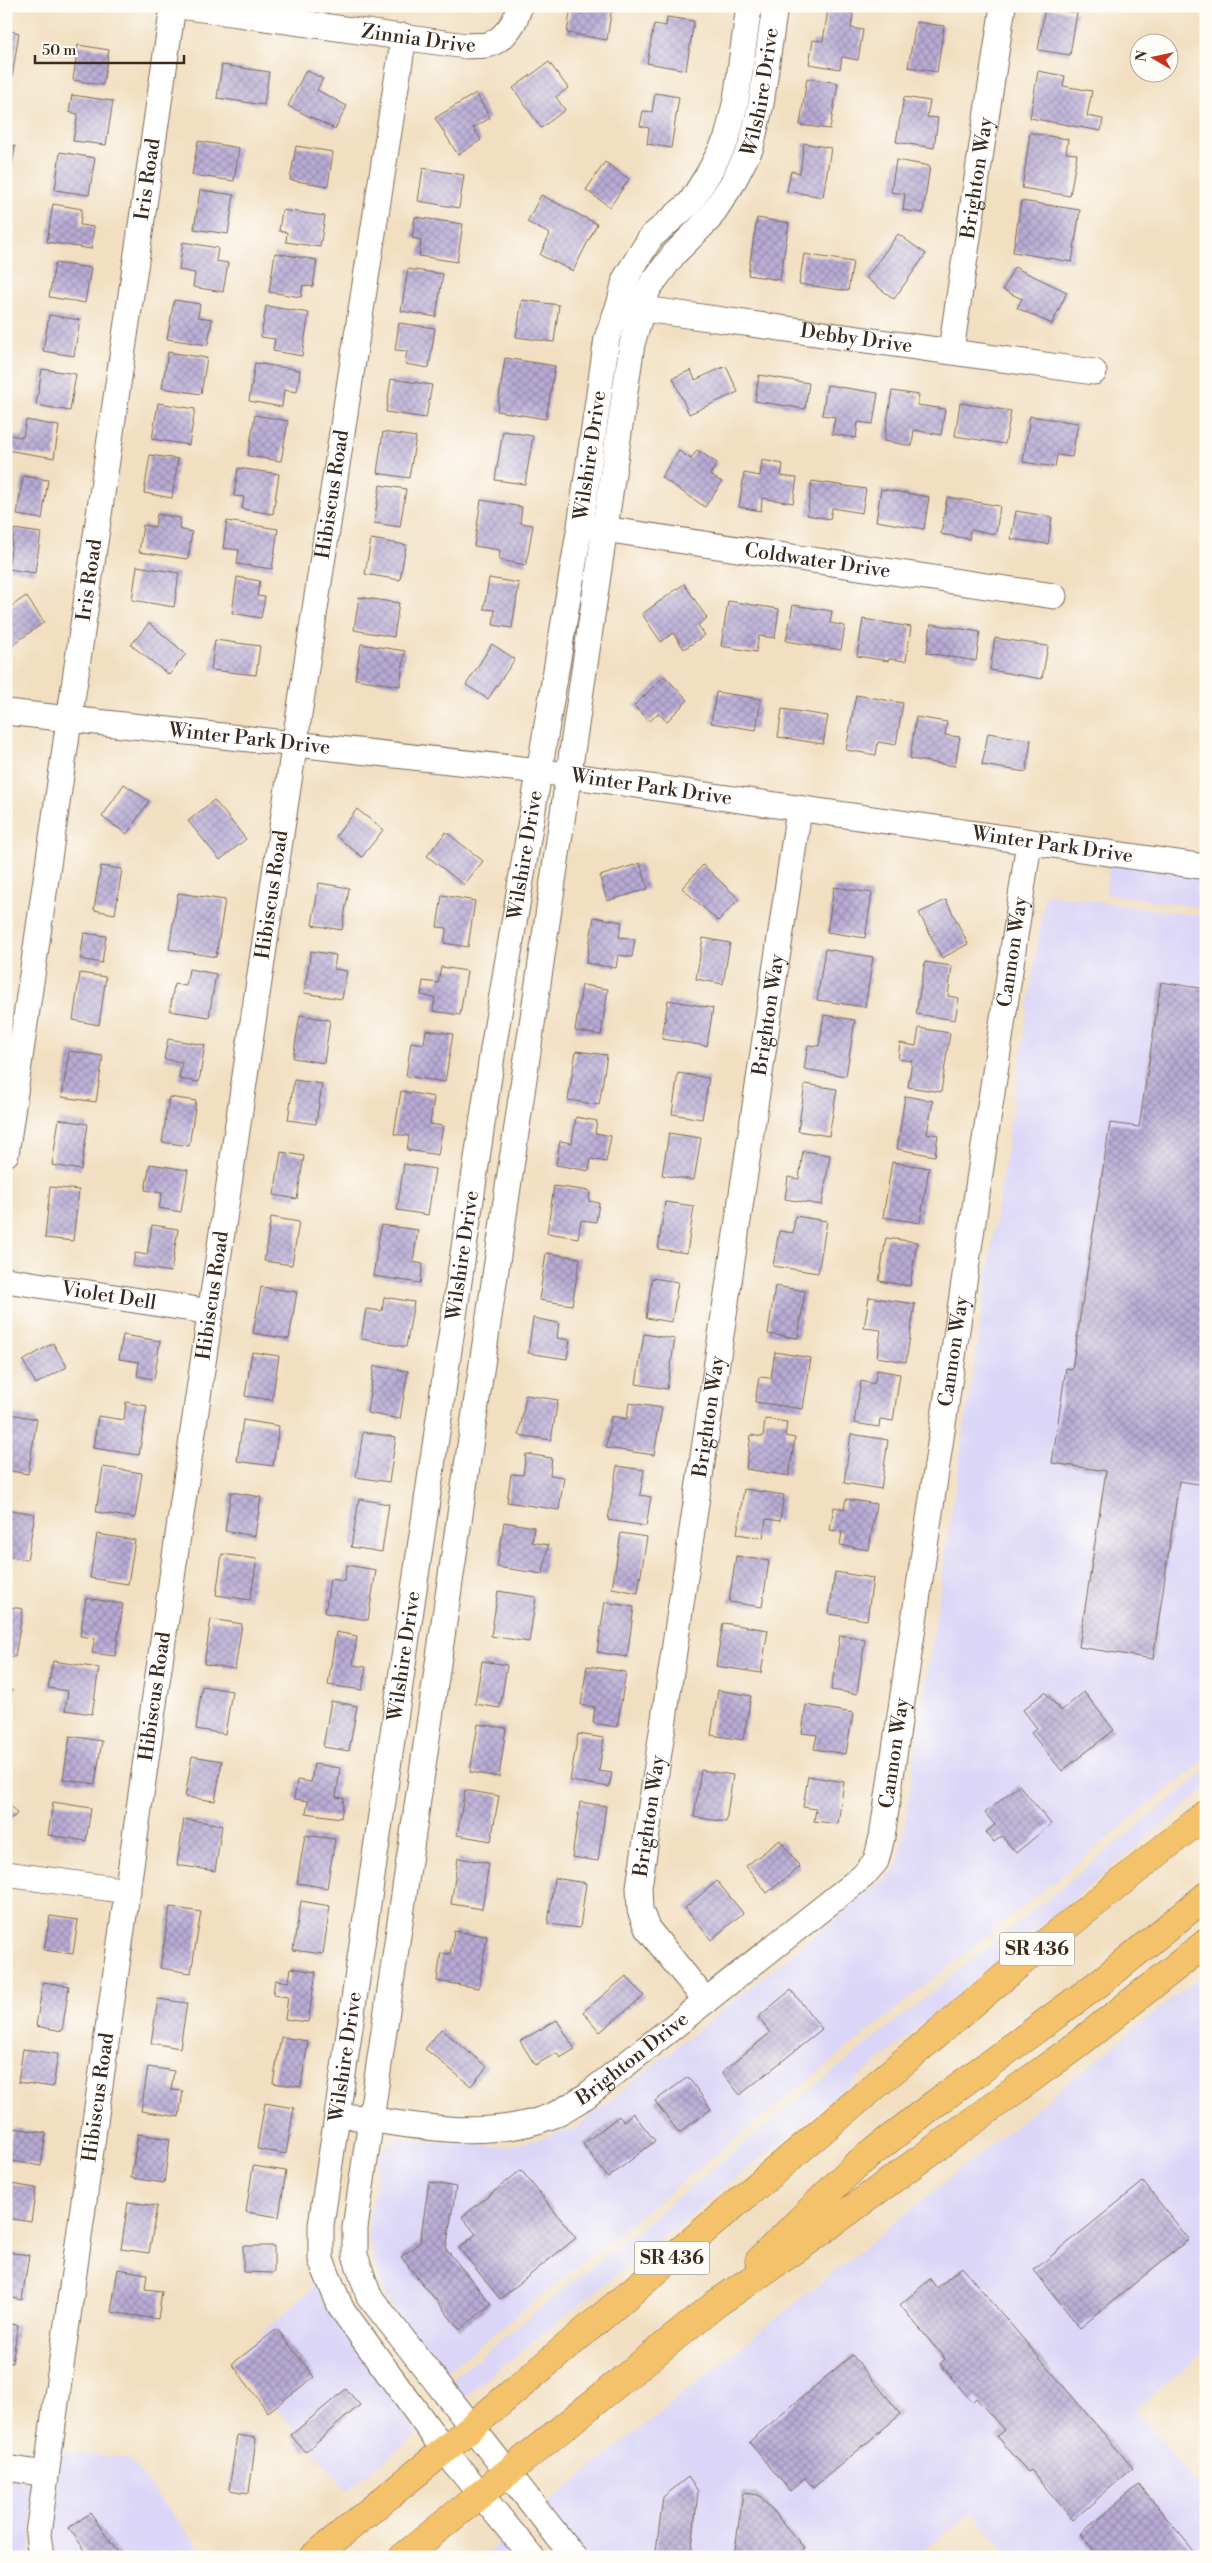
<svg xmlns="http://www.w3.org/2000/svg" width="1212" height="2563" font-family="'Libre Bodoni',serif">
<defs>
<pattern id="building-cross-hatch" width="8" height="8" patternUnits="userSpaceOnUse" patternTransform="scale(1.25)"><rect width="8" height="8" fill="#b8acd6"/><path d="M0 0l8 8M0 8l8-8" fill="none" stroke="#978cad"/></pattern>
</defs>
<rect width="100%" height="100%" fill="#fdfcf7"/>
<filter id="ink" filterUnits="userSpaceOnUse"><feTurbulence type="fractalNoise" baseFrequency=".02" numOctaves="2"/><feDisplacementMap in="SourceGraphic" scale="10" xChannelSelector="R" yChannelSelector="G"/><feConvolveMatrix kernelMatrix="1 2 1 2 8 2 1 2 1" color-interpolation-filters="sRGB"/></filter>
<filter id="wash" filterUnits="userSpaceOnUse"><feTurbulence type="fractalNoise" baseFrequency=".0096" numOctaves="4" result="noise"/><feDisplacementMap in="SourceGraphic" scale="20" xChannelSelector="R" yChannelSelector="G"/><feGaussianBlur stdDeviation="1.12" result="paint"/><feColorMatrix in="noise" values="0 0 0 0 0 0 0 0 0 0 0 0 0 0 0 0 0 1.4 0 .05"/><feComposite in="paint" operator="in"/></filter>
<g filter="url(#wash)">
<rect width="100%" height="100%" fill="#f2dfc1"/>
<!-- built -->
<path fill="#dbd6f7" d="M1110 864 1206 877V908L1106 894Z
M1045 894 1206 917V1759L444 2374 386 2300 367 2236 381 2150 397 2138 507 2147 576 2128 898 1868Z
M1206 1771V1789L768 2153 463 2398 450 2381Z
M1206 1971V2350L1136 2410 1206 2496V2557H1010L973 2512 914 2557H587L547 2504Z
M313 2271 325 2304 336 2322 419 2433 347 2490 234 2360 310 2290Z
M61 2452 128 2458 207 2557H53L49 2535Z
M6 2479 33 2483 30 2557H6Z
M504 2539 519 2557H482Z"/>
<g id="blocks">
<!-- building -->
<path fill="url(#building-cross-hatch)" d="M571 6H612L607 40 567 33Z
M1045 7 1077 13 1070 55 1038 50Z
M828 10 853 14 851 28 863 30 858 60 842 57 840 69 809 64 813 40 823 41Z
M667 17 694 21 686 70 647 63 654 24 666 26Z
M916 22 944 26 937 72 908 67Z
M6 30 19 33 12 77 6 76Z
M78 45 109 50 103 85 73 80Z
M549 62 568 88 556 97 565 110 541 128 513 88Z
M222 65 269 72 264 105 217 98Z
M306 70 323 79 317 90 347 106 335 129 288 106Z
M1038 71 1065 76 1063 86 1092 91 1087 116 1103 119 1101 131 1030 118Z
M807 78 838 83 830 129 800 125Z
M476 93 490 118 473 128 481 140 458 155 435 118Z
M655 93 679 97 671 148 647 144 649 128 640 126 643 111 652 112Z
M72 95 113 101 106 145 73 141 78 114 69 112Z
M904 97 930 101 927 117 938 118 934 148 896 142Z
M1030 133 1068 139 1066 153 1077 154 1070 196 1022 188Z
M198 141 239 148 234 181 192 175Z
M804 143 831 148 823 197 787 191 791 171 800 173Z
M6 145 15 146 9 184 6 183Z
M296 146 333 152 328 186 290 180Z
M60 152 95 158 89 195 55 190Z
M896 160 930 166 923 213 903 210 905 194 891 192Z
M605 162 629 179 610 207 586 190Z
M423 168 464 175 459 208 418 201Z
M200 190 234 195 228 234 194 229Z
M541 195 597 224 573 271 540 255 550 234 527 222Z
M1021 201 1080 210 1072 262 1013 252Z
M53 204 82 209 80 225 94 227 91 249 47 242Z
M282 210 325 216 320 247 286 242 287 232 279 231Z
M415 217 463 224 457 262 419 256 421 240 412 238Z
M757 218 789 223 780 280 748 275Z
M898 234 926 254 894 299 866 278Z
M183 242 218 248 216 261 228 263 223 292 193 287 195 273 179 270Z
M275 253 317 260 313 287 303 285 301 297 269 292Z
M804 254 853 262 848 291 799 284Z
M55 263 91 268 85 303 49 297Z
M1014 267 1067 292 1052 324 1017 308 1022 299 1003 290Z
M408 269 443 274 436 317 401 311Z
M174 300 200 304 198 317 212 319 208 345 167 339Z
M522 300 559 305 554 342 516 337Z
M266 306 309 313 302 356 273 351 275 339 261 337Z
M49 315 80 320 74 356 43 351Z
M399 323 435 328 429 368 405 364 407 351 395 350Z
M168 352 207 358 201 394 162 388Z
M505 358 555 366 546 419 497 411Z
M255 363 300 370 297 392 284 390 282 407 249 401Z
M726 366 738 392 689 414 673 378 691 370 695 380Z
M42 369 76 374 70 411 36 405Z
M759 375 809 383 805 409 755 401Z
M391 379 432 385 426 418 386 412Z
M827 385 878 393 873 424 858 422 856 438 832 434 835 417 822 415Z
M892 391 919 395 917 405 945 409 941 435 914 430 912 446 884 441Z
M158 403 195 409 189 445 152 439Z
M960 403 1011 411 1005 444 955 436Z
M255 415 288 421 281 461 248 456Z
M1030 416 1078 423 1072 457 1057 455 1055 467 1023 462Z
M26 420 59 426 54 458 6 450 9 435 23 437Z
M503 431 533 436 525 484 495 480Z
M383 432 416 437 409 478 377 473Z
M697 450 717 463 710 475 722 482 705 507 661 477 679 451 691 459Z
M150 455 178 459 172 498 144 493Z
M762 460 783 464 781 476 797 478 793 503 762 498 761 511 739 507 744 473 760 476Z
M238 468 279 474 273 514 242 509 244 497 234 496Z
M23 476 48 480 42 519 17 515Z
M812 481 866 489 862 513 832 508 830 519 807 515Z
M380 485 406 489 400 527 374 523Z
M881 489 929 497 924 529 876 521Z
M947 497 1000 506 996 534 970 530 969 539 941 534Z
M481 500 522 507 520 523 533 525 526 565 499 560 500 550 474 546Z
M1016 511 1052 517 1048 544 1011 539Z
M157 514 180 518 179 529 192 532 188 559 139 552 143 525 155 527Z
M227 521 278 529 272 569 237 564 239 550 223 548Z
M14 529 41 533 35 573 8 569Z
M371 539 406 545 400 580 365 574Z
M137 566 179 573 174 607 132 600Z
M237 577 260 581 257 596 265 597 261 618 232 613Z
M489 578 519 583 512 628 493 625 495 610 484 609Z
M684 584 707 618 698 625 705 635 684 649 673 633 661 642 642 614Z
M26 596 44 622 6 650V610Z
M359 597 399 603 394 637 354 630Z
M728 601 779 609 775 638 759 636 756 652 721 646Z
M793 605 832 611 830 623 845 626 841 650 786 641Z
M863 619 911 627 906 661 889 659 888 661 857 656Z
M149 623 186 654 169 675 131 645Z
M931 624 980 632 976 661 927 653Z
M995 638 1048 646 1042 679 990 670Z
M215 640 260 646 256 675 211 670Z
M361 644 405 651 400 686 355 679Z
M492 644 515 659 488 699 466 685Z
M664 676 688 700 667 721 658 713 650 721 634 706Z
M716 692 761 699 756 730 711 723Z
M856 695 903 703 896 745 878 742 876 755 846 750Z
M782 709 828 716 823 744 778 737Z
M916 717 947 722 945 735 960 737 955 766 910 759Z
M988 733 1031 740 1026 772 982 765Z
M124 784 149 801 127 834 102 817Z
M214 800 246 839 220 860 188 821Z
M357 809 383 830 362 857 336 836Z
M446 832 483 861 464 885 427 856Z
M640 863 648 889 607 901 600 876Z
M703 865 739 899 718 921 682 888Z
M101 866 122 869 115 914 94 910Z
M319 883 349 888 342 930 312 925Z
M834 887 872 893 865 938 827 932Z
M178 893 225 900 216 957 169 949Z
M442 895 475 901 468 947 444 943 447 928 437 927Z
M946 900 968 944 942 958 919 913Z
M594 917 622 922 619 937 635 939 632 957 618 955 616 968 586 963Z
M84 933 106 936 102 963 80 959Z
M703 938 730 943 723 984 696 979Z
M825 949 873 957 865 1007 817 1000Z
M311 951 336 955 334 969 347 971 342 999 304 993Z
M925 962 952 966 948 996 959 998 955 1020 916 1014Z
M441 967 467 971 460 1015 433 1011 435 998 421 995 423 981 438 983Z
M189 969 216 974 209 1017 170 1011 174 984 186 986Z
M80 973 106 977 99 1025 73 1020Z
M1161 982 1206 989V1477L1205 1485 1179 1481 1153 1659 1079 1647 1106 1471 1052 1463 1066 1368 1072 1369 1110 1123 1139 1127Z
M582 985 608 989 601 1035 575 1031Z
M668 1000 713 1008 707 1046 662 1039Z
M300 1015 330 1020 324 1063 293 1058Z
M824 1015 855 1020 846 1076 804 1069 808 1045 819 1046Z
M919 1028 950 1033 941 1092 908 1087 912 1061 898 1059 900 1043 916 1046Z
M426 1030 453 1034 445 1082 406 1076 411 1042 424 1044Z
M168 1039 205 1045 199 1082 179 1079 182 1062 164 1059Z
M69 1051 103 1056 96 1102 62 1097Z
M576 1051 607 1055 599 1105 568 1100Z
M678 1073 709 1078 702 1119 672 1114Z
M294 1080 322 1084 316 1124 288 1120Z
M805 1084 837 1089 829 1136 798 1131Z
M401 1091 434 1097 430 1124 443 1126 438 1155 407 1150 409 1136 394 1134Z
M905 1096 933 1101 927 1133 938 1135 935 1156 897 1149Z
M169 1097 196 1101 189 1146 162 1142Z
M576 1117 597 1121 595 1133 611 1136 606 1162 591 1159 589 1171 556 1165 560 1141 572 1143Z
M59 1119 88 1124 81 1170 52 1165Z
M669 1133 701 1138 694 1180 662 1175Z
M803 1151 830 1155 822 1205 785 1199 788 1177 799 1179Z
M281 1152 304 1156 297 1199 274 1195Z
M892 1162 929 1168 920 1223 883 1217Z
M150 1164 188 1170 181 1212 159 1208 162 1193 145 1190Z
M404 1164 435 1169 428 1215 397 1210Z
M554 1186 590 1191 589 1201 599 1203 596 1222 581 1220 578 1238 547 1233Z
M50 1187 79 1190 73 1241 45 1238Z
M665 1202 694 1206 687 1253 658 1249Z
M795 1216 827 1221 818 1273 773 1266 779 1231 793 1233Z
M271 1217 299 1222 292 1265 264 1261Z
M152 1225 178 1229 171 1272 133 1266 135 1253 147 1255Z
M381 1225 418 1230 413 1262 423 1264 420 1283 373 1276Z
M886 1238 917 1242 910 1286 879 1281Z
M546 1253 580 1258 572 1305 539 1300Z
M652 1278 678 1282 672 1322 646 1318Z
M775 1286 805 1291 798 1338 768 1334Z
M261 1287 297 1292 289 1339 253 1333Z
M384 1297 414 1302 406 1347 361 1339 366 1309 382 1311Z
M869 1297 915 1304 906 1362 877 1357 881 1330 864 1328Z
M533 1318 559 1323 557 1338 570 1340 567 1359 528 1353Z
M644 1334 675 1339 667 1389 636 1384Z
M123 1335 160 1341 154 1379 137 1376 139 1362 119 1359Z
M53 1343 67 1367 36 1384 23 1361Z
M252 1352 279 1356 272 1400 245 1396Z
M775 1352 811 1358 803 1409 755 1402 759 1377 771 1378Z
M374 1366 408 1371 400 1419 367 1413Z
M877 1370 900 1374 893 1421 880 1419 879 1427 854 1423 861 1381 874 1384Z
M526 1395 558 1400 551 1440 519 1435Z
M126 1402 147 1406 139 1455 93 1448 98 1416 124 1420Z
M629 1403 662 1408 654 1455 606 1448 611 1416 627 1419Z
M10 1414 37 1419 28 1474 6 1470V1440Z
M765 1419 787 1422 785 1436 795 1438 789 1476 746 1469 751 1435 763 1437Z
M243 1420 279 1426 273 1466 237 1461Z
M363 1432 396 1437 389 1482 356 1477Z
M851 1434 888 1440 881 1489 844 1483Z
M526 1454 552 1458 550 1475 564 1477 559 1510 507 1502 511 1474 523 1475Z
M617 1466 644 1470 640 1495 651 1497 646 1526 608 1520Z
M103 1467 142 1473 135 1518 96 1512Z
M744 1489 784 1495 780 1521 766 1519 763 1538 737 1534Z
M231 1492 261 1497 255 1536 225 1531Z
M359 1499 389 1504 382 1552 351 1547Z
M846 1499 876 1504 869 1550 840 1545 842 1532 830 1530 834 1507 844 1509Z
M6 1509 35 1514 27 1560 6 1556Z
M504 1522 534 1527 532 1542 548 1545 543 1574 497 1567Z
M621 1533 647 1537 638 1593 612 1588Z
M97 1534 135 1540 128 1584 90 1578Z
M222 1554 257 1559 250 1600 216 1595Z
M736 1556 769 1561 762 1607 729 1602Z
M347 1565 376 1570 368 1620 325 1613 330 1579 344 1581Z
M835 1572 873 1578 867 1620 829 1614Z
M498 1591 536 1597 529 1642 491 1636Z
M86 1598 123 1604 115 1656 92 1653 95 1638 80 1636Z
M605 1602 634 1607 627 1657 597 1652Z
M6 1606 23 1609 15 1657 6 1656Z
M211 1619 242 1624 235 1669 204 1664Z
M723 1623 768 1630 761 1673 716 1666Z
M336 1632 357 1636 353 1665 366 1667 362 1690 328 1685Z
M840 1635 865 1639 857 1694 831 1690Z
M53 1661 99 1668 92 1714 65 1710 68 1691 48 1688Z
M482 1661 507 1665 500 1708 475 1704Z
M587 1666 626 1672 617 1727 593 1723 595 1707 581 1705Z
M202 1686 232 1691 225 1734 196 1729Z
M6 1689 12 1690 7 1719H6Z
M718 1690 751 1696 743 1740 711 1735Z
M1045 1692 1061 1711 1084 1692 1114 1730 1062 1771 1031 1733 1037 1728 1023 1710Z
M331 1701 357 1706 349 1751 323 1747Z
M806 1705 853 1713 846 1754 814 1749 817 1735 802 1733Z
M478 1724 506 1728 499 1777 470 1772Z
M578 1734 604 1738 599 1771 612 1773 609 1787 570 1781Z
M70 1736 102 1741 95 1784 63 1779Z
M192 1756 222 1761 215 1801 185 1797Z
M314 1764 340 1768 336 1797 344 1798 341 1818 306 1813 308 1801 294 1799 297 1780 311 1782Z
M701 1770 733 1775 726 1822 694 1817Z
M808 1776 844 1782 838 1824 814 1821 816 1809 803 1807Z
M1019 1785 1051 1824 1016 1853 1002 1836 994 1842 986 1832 995 1825 985 1813Z
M465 1790 499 1796 491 1841 457 1835Z
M6 1799 17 1814 6 1822Z
M53 1802 91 1808 86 1841 48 1835Z
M580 1802 606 1806 598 1861 572 1857Z
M184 1819 222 1825 215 1871 177 1865Z
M305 1835 335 1839 327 1888 297 1883Z
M780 1840 800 1867 767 1893 746 1866Z
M458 1858 489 1863 482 1909 451 1904Z
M554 1878 586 1883 580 1928 548 1924Z
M717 1881 743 1913 711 1940 685 1908Z
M301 1901 330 1906 323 1954 293 1950Z
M170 1907 201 1912 191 1973 160 1968Z
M50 1916 78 1920 73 1954 44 1950Z
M454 1931 487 1936 479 1988 437 1981 441 1953 450 1954Z
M291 1968 316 1972 308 2022 285 2019 288 1997 273 1995 275 1980 289 1982Z
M626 1976 644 1996 600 2032 583 2012Z
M43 1982 69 1986 62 2031 36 2026Z
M791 1990 822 2029 740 2095 722 2072 770 2033 758 2017Z
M158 1999 187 2003 180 2048 151 2043Z
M557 2020 575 2049 560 2058 557 2053 535 2065 520 2041Z
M441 2029 487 2067 471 2086 425 2049Z
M281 2037 308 2041 301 2087 273 2083Z
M23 2049 58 2054 53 2087 18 2082Z
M148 2067 174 2071 171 2090 183 2091 179 2117 141 2111Z
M688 2077 711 2109 679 2133 655 2101Z
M265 2103 294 2108 286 2154 257 2149Z
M633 2113 655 2141 608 2178 583 2144 619 2116 623 2121Z
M13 2128 46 2133 41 2166 7 2160Z
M138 2134 170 2139 164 2183 131 2178Z
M253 2166 286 2171 279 2217 246 2212Z
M521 2170 576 2238 500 2299 459 2248 476 2234 462 2217Z
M429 2182 456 2187 446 2249 491 2304 460 2330 401 2257 420 2242Z
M1143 2182 1189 2239 1080 2328 1034 2270Z
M11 2184 36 2188 31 2222 6 2218Z
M128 2202 157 2206 149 2253 121 2249Z
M243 2246H274V2273L243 2272Z
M6 2252 29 2255 22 2300 6 2297Z
M962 2267 1133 2468 1073 2520 1031 2470 1028 2472 997 2436 1004 2430 976 2398 972 2402 940 2364 945 2359 900 2305 930 2279 937 2288Z
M118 2269 147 2274 145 2289 162 2291 158 2319 111 2312Z
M6 2323 18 2325 12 2363H6Z
M277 2329 314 2377 268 2412 232 2364Z
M852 2355 901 2414 813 2488 805 2478 790 2491 749 2442Z
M346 2389 360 2405 305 2452 291 2435Z
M237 2435 256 2438 249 2493 229 2490Z
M688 2477 698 2491 691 2557H661L656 2551 663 2497Z
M1139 2485 1199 2557H1098L1080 2534Z
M743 2493 759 2495 805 2549 795 2557H734Z
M90 2513 121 2557H90L69 2528Z"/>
</g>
</g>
<g filter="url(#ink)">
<use href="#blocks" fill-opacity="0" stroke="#7b6957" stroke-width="1"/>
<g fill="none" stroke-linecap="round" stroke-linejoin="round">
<!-- minor casing -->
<g stroke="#7b6957" stroke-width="27">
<g id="minor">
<path id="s1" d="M180 6 466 46C473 45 481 46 487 45 503 41 517 22 519 6"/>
<path id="s2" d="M629 305 644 309 1094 372"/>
<path id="s3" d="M951 350 1003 6"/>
<path id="s4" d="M590 527 1054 596"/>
<path id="s5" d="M6 712 539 771 1206 867"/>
<path id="s6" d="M6 1154 173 6"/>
<path id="s7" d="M6 1280 211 1312"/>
<path d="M6 1874 128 1891"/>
<path id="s8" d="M706 2001 647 1928 640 1910 639 1887 799 810"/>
<path id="s9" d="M355 2117C419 2127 487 2140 549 2117 562 2112 574 2103 586 2096L863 1876 876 1861 882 1837 1029 842"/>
<path d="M6 2468 46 2474"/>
<path id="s10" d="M41 2557 38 2534C152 1701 272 868 404 36"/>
<path id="s11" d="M532 2557 444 2450 341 2308 321 2260V2225L493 1049 580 526 607 338 620 302 625 279 651 237 690 203 710 171 727 138 736 100 749 6"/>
<path id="s12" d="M574 2557 369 2296 355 2255V2228L632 344 648 289 674 254 709 219 732 184 751 147 761 104 775 6"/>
</g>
</g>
<!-- major casing -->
<g stroke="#7b6957" stroke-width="29">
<path id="major" d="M759 2261 855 2166 933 2105 1098 1984 1206 1896
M313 2557 430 2462 1023 1961 1206 1814
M403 2557 717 2303 801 2246 1073 2048 1206 1943"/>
</g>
<!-- minor -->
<use href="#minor" stroke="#fff" stroke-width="25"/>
<!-- major -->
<use href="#major" stroke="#f4c26a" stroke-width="28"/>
</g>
</g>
<g text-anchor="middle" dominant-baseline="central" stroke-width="4" stroke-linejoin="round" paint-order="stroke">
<!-- shield labels -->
<g fill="#fdfcf7" stroke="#75695f" stroke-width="1">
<rect x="999.5" y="1932.5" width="75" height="33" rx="4"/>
<rect x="634.5" y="2241.5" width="75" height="33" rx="4"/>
</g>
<g font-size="19" font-weight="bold" fill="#3b2a1e">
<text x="1037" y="1949">SR 436</text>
<text x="672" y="2258">SR 436</text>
</g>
<!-- street labels -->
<g font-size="20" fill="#3b2a1e" stroke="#fdfcf7">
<text stroke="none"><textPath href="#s1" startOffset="241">Zinnia Drive</textPath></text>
<text stroke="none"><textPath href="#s12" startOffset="2596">Wilshire Drive</textPath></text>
<text stroke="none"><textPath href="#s3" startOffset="174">Brighton Way</textPath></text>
<text stroke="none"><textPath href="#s6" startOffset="985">Iris Road</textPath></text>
<text stroke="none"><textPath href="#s2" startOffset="230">Debby Drive</textPath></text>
<text stroke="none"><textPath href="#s11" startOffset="2191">Wilshire Drive</textPath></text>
<text stroke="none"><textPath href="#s10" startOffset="2084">Hibiscus Road</textPath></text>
<text stroke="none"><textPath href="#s4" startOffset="230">Coldwater Drive</textPath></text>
<text stroke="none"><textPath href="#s6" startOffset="580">Iris Road</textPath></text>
<text stroke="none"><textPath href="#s5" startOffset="245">Winter Park Drive</textPath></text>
<text stroke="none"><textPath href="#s5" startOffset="650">Winter Park Drive</textPath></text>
<text stroke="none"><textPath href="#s5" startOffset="1055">Winter Park Drive</textPath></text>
<text stroke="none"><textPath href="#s11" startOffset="1786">Wilshire Drive</textPath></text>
<text stroke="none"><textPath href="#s10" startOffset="1679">Hibiscus Road</textPath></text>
<text stroke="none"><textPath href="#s9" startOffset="1532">Cannon Way</textPath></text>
<text stroke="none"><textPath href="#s8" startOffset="1018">Brighton Way</textPath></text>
<text stroke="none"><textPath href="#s11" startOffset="1381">Wilshire Drive</textPath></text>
<text stroke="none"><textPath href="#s7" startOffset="104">Violet Dell</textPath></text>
<text stroke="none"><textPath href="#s10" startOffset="1274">Hibiscus Road</textPath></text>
<text stroke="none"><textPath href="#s9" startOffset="1128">Cannon Way</textPath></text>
<text stroke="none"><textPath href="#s8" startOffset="612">Brighton Way</textPath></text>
<text stroke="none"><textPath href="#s11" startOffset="976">Wilshire Drive</textPath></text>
<text stroke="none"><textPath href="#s10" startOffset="869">Hibiscus Road</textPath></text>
<text stroke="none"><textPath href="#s9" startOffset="722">Cannon Way</textPath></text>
<text stroke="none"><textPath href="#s8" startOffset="208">Brighton Way</textPath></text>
<text stroke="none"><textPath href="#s11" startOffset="571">Wilshire Drive</textPath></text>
<text stroke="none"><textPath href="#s9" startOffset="298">Brighton Drive</textPath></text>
<text stroke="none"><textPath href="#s10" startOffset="464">Hibiscus Road</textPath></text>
</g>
</g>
<!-- margin -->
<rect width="1212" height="2563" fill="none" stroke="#fdfcf7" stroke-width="25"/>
<!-- north arrow -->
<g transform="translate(1154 58) rotate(279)"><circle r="24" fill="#fdfcf7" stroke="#afa8a0"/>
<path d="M0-4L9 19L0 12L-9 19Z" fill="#c8321e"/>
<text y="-8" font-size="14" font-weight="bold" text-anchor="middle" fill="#3b2a1e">N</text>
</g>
<!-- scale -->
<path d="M35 55v8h149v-8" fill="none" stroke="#3b2a1e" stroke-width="2.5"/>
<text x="42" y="55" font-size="15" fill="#3b2a1e" stroke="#fdfcf7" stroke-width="4" paint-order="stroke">50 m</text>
</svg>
